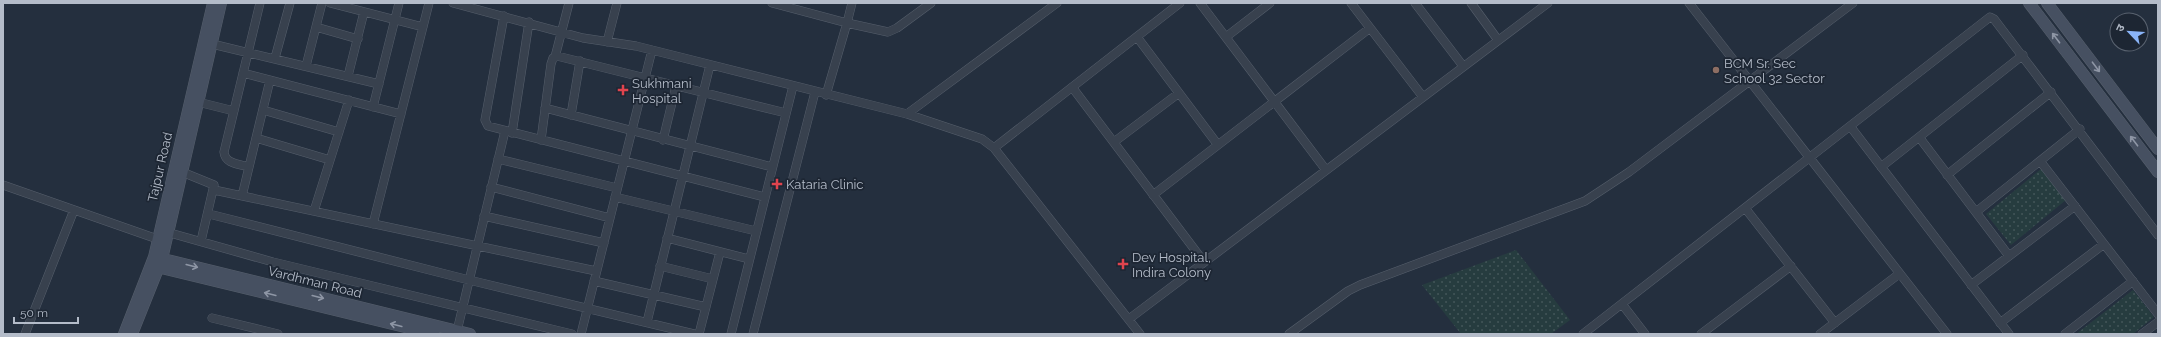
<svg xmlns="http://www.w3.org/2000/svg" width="2161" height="337" font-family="Raleway,'Noto Sans Devanagari',sans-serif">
<defs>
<pattern id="grass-dots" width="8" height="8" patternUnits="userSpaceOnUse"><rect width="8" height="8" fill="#263c3f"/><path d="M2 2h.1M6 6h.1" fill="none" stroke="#435659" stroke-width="1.8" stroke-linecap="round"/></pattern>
</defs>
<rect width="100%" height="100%" fill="#242f3e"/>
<!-- grass -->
<path fill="url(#grass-dots)" d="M2041 169 2066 200 2011 245 1986 214Z
M1516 250 1570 320 1551 334H1461L1422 285Z
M2133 290 2154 317 2133 334H2076Z"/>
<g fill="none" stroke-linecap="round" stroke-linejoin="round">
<!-- street casing -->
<g stroke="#565f6c" stroke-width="9">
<path id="street" d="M330 3 423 27
M453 3 583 38 636 46 907 114 982 139 994 148 1140 334
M772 3 847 23 852 3
M1200 3 1326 170
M1351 3 1423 97
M1415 3 1463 66
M1471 3 1498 40
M1689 3 1947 334
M504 16 485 120 488 126 764 197
M316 27 358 39
M1137 37 1218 145
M1226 37 1270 3
M607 42 617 3
M212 44 379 84
M555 57 569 3
M275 58 290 3
M306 66 322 3
M243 73 401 114
M348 76 364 12
M1072 87 1204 262
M826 95 847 23 888 32 897 28 931 3
M198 102 234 111
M373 107 399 3
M545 108 772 167
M263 110 339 132
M907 114 1057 3
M571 115 580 61
M1850 126 2009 334
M512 133 529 22
M1919 137 2009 256
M256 138 330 160
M541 140 551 64 553 58 557 56 786 113
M663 140 676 86
M1114 142 1179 93
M994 148 1180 3
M498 159 617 188
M2040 161 2158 314
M249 167C239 164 225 164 224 152L260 3
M1881 167 2023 55
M182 172 214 185 201 241
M1947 175 2051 92
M3 185 163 241
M491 187 610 218
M214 190 596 271
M1153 195 1370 28
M242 196 270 80
M615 197 756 231
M1745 208 1835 323
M314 211 349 100
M1976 212 2080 129
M209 214 469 280 694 334
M484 216 604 243
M373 224 429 3
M163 231 273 262 572 334
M667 238 749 259
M660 266 713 279
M594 281 706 307
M1971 285 2075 206
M1622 304 1645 334
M212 318 278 334
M1129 319 1548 3
M647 322 710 65
M2000 323 2104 244
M457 331 505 131
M25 334 74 210
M581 334 652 50
M699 334 720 252
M731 334 793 86
M753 334 815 92
M1289 334 1348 291 1360 285 1585 201 1629 172 1853 3
M1583 334 1990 17 1994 19 2158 235
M1701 334 1791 266
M1820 334 1899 274
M2065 334 2133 281
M2142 334 2158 322"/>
</g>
<!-- secondary casing -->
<g stroke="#565f6c" stroke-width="12">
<path id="secondary" d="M2029 3 2158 172
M2047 3 2158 149
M155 257 470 334
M153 266 434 334
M124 334 154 257 213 3
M132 334 162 259 221 3"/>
</g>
<!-- street -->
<use href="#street" stroke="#38414e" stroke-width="8"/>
<!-- secondary -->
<use href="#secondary" stroke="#465061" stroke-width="11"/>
</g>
<!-- one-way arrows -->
<defs><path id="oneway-shaft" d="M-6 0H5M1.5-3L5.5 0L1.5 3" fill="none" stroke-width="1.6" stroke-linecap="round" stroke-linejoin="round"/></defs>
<g stroke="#8e96a5">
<use href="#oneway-shaft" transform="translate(2056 38) rotate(-127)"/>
<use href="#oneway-shaft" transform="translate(2096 67) rotate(53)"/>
<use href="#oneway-shaft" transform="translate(2134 141) rotate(-127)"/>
<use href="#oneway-shaft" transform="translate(192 266) rotate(14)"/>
<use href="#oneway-shaft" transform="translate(270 294) rotate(-166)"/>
<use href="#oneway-shaft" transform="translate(318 297) rotate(14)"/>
<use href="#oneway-shaft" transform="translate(396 325) rotate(-166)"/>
</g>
<!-- markers -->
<circle fill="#8d6e63" stroke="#1d2633" stroke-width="1.5" cx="1716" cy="70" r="4"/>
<g fill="#e0444e" stroke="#1d2633" stroke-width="1.5">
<path d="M621 84h4v4h4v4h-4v4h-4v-4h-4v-4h4z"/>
<path d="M775 178h4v4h4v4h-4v4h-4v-4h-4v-4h4z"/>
<path d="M1121 258h4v4h4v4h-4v4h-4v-4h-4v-4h4z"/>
</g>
<g text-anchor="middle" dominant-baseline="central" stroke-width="3.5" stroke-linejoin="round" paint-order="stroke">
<!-- poi labels -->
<g font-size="13" fill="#b4bcc9" stroke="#1d2633" text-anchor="start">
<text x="1724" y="63">BCM Sr. Sec<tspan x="1724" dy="15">School 32 Sector</tspan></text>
<text x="632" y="83">Sukhmani<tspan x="632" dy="15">Hospital</tspan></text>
<text x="786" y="184">Kataria Clinic</text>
<text x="1132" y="257">Dev Hospital,<tspan x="1132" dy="15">Indira Colony</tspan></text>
</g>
<!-- street labels -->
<g font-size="13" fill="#b4bcc9" stroke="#1d2633">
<text transform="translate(160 167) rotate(-77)">Tajpur Road</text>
<text transform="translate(315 282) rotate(14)">Vardhman Road</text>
</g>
</g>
<!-- border -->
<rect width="2161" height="337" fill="none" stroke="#b4bcc9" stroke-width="8"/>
<!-- north arrow -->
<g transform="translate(2129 32) rotate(295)"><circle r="19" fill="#1d2633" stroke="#59626f"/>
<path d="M0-3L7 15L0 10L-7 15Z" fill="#8ab4f8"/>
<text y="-6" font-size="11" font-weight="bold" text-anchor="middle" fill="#b4bcc9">उ</text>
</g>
<!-- scale -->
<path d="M14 317v6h64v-6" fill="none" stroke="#b4bcc9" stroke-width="2"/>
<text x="20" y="317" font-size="12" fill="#b4bcc9" stroke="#1d2633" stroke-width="3" paint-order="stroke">50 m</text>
</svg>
